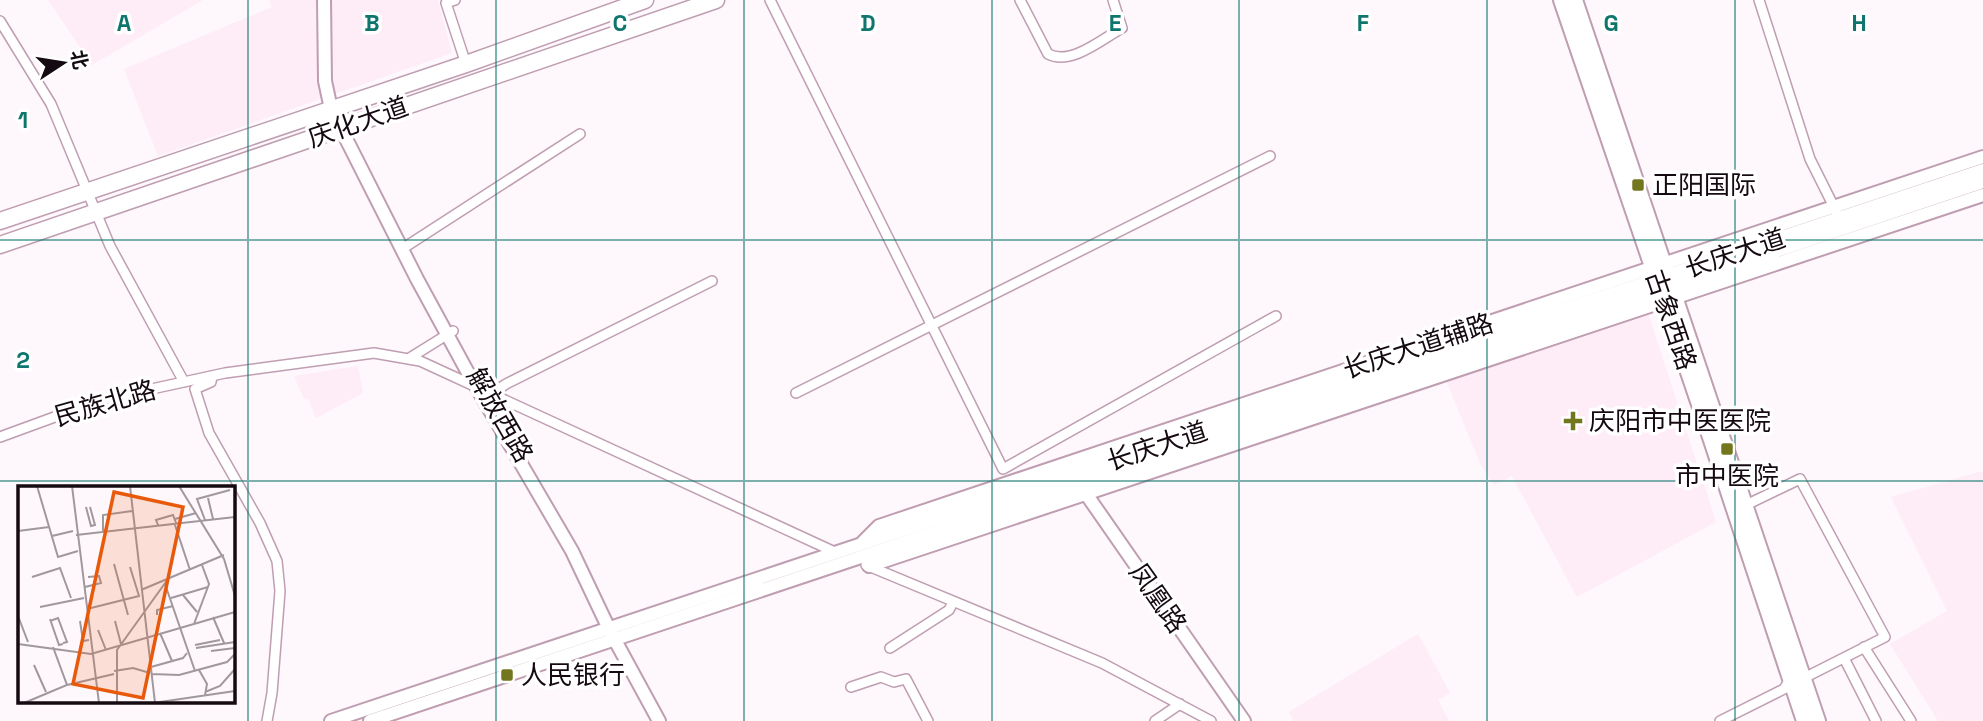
<svg xmlns="http://www.w3.org/2000/svg" width="1983" height="721" font-family="'Space Grotesk','Noto Sans SC',sans-serif">
<rect width="100%" height="100%" fill="#fef7fb"/>
<!-- built -->
<path fill="#feecf6" d="M48 0H203L92 65Z
M269 0H438L452 53 158 156 124 69 272 7Z
M1648 313 1716 522 1577 597 1512 476 1494 485 1480 463 1446 380Z
M358 366 363 393 316 418 308 398 304 399 294 376Z
M1983 471V721H1938L1890 644 1947 611 1891 497Z
M1418 634 1450 693 1438 700 1449 721H1294L1289 712Z"/>
<g fill="none" stroke-linecap="round" stroke-linejoin="round">
<!-- street casing -->
<g stroke="#bf9eb1" stroke-width="12">
<path id="street" d="M455 0 446 3 466 64
M770 0 1003 469 1276 316
M1020 0 1048 54C1071 66 1102 39 1122 28L1113 0
M1759 0 1810 159 1836 211
M0 21 51 104 110 246 184 382
M402 249 580 134
M408 359 453 331
M212 376 211 382 195 389 209 433 260 523 277 561 280 591 272 693 267 721
M796 393 1270 156
M491 394 506 384 712 281
M0 437 101 400 225 373 374 353 420 361 837 553
M1746 505 1800 479 1885 637 1804 678
M866 565 1102 663 1211 721
M1864 647 1911 721
M890 648 949 610 953 602
M1844 658 1876 721
M851 687 881 677 894 682 906 679 928 721
M1155 721 1180 704
M1720 721 1784 689 1790 679"/>
</g>
<!-- secondary casing -->
<g stroke="#bf9eb1" stroke-width="16">
<path id="secondary" d="M324 0 325 81 331 109 417 279 467 371 572 551 610 631 659 721
M1082 488 1244 721
M863 542 879 526 1983 157
M869 566 1983 195
M331 721 1983 170
M370 721 1983 182"/>
</g>
<!-- primary casing -->
<g stroke="#bf9eb1" stroke-width="18">
<path id="primary" d="M1561 0 1704 419 1804 721
M1575 0 1818 721"/>
</g>
<!-- highway casing -->
<g stroke="#bf9eb1" stroke-width="19">
<path id="highway" d="M0 221 466 64 645 0
M0 245 716 0"/>
</g>
<!-- street -->
<use href="#street" stroke="#fff" stroke-width="9"/>
<!-- secondary -->
<use href="#secondary" stroke="#fff" stroke-width="12"/>
<!-- primary -->
<use href="#primary" stroke="#fff" stroke-width="14"/>
<!-- highway -->
<use href="#highway" stroke="#fff" stroke-width="16"/>
</g>
<!-- grid -->
<path fill="none" stroke="#0f766e" stroke-width="2" stroke-opacity="0.55" d="M248 0V721M496 0V721M744 0V721M992 0V721M1239 0V721M1487 0V721M1735 0V721M0 240H1983M0 481H1983"/>
<!-- markers -->
<g fill="#73761d" stroke="#fff" stroke-width="2.5">
<rect x="1631" y="178" width="14" height="14" rx="3.5"/>
<path d="M1569.5 410.5h7v7h7v7h-7v7h-7v-7h-7v-7h7z"/>
<rect x="1720" y="442" width="14" height="14" rx="3.5"/>
<rect x="500" y="668" width="14" height="14" rx="3.5"/>
</g>
<g text-anchor="middle" dominant-baseline="central" stroke-width="7" stroke-linejoin="round" paint-order="stroke">
<!-- street labels -->
<g font-size="26" fill="#150a11" stroke="#fff">
<text transform="translate(358 122) rotate(-19)">庆化大道</text>
<text transform="translate(1735 253) rotate(-18)">长庆大道</text>
<text transform="translate(1671 320) rotate(71)">古象西路</text>
<text transform="translate(1418 346) rotate(-18)">长庆大道辅路</text>
<text transform="translate(105 403) rotate(-16)">民族北路</text>
<text transform="translate(500 415) rotate(60)">解放西路</text>
<text transform="translate(1157 446) rotate(-18)">长庆大道</text>
<text transform="translate(1158 598) rotate(55)">凤凰路</text>
</g>
<!-- poi labels -->
<g font-size="26" fill="#150a11" stroke="#fff" text-anchor="start">
<text x="1652" y="185">正阳国际</text>
<text x="1589" y="421">庆阳市中医医院</text>
<text x="1727" y="476" text-anchor="middle">市中医院</text>
<text x="521" y="675">人民银行</text>
</g>
</g>
<!-- overview -->
<g transform="translate(18 486)">
<rect width="217" height="217" fill="#fef7fb"/>
<path fill="none" stroke="#a1989d" stroke-width="2" d="M19 0 40 71 60 65M54 0 81 217M112 0 137 217M161 0 206 73 217 110M190 12 195 33M68 21 73 40 77 39 72 21M157 33 178 27M187 34 179 13 212 4M140 39 138 34 155 29 158 37M157 39 172 84M0 45 31 41M85 46V29L114 25M58 49 217 31M34 50 55 45M96 78 110 129M14 91 42 82 53 112M147 98 177 185M67 101 83 97 81 90 70 91M123 104 206 69M165 109 179 126M153 112 190 101M22 121 66 112M69 123 121 110 112 81M139 129V124L155 120M0 130 10 156M195 131 206 157M32 133 41 159 45 158M32 135 40 132 49 156 45 157M62 135 65 155 71 154M97 135 103 158M176 138 191 98 184 79M80 144 88 164M142 147 154 175M0 158 73 168 217 126M177 159 202 154M178 162 217 156M193 165 217 162M16 179 28 206M133 181 165 172 169 167M181 184 189 198 187 209M96 185 115 182 132 187M134 188 161 189 209 176 217 168M49 199 96 188M187 206 202 200 217 183M6 217 49 199 35 161M99 217V164L150 93M135 217 217 205"/>
<path fill="#e8590c" fill-opacity="0.15" stroke="#e8590c" stroke-width="3.5" d="M96 6 165 21 125 212 55 198Z"/>
<rect width="217" height="217" fill="none" stroke="#150a11" stroke-width="3.5"/>
</g>
<g font-size="23" text-anchor="middle" font-weight="bold" fill="#0f766e" stroke="#fff" stroke-width="7" stroke-linejoin="round" paint-order="stroke">
<text x="124" y="31">A</text>
<text x="372" y="31">B</text>
<text x="620" y="31">C</text>
<text x="868" y="31">D</text>
<text x="1115" y="31">E</text>
<text x="1363" y="31">F</text>
<text x="1611" y="31">G</text>
<text x="1859" y="31">H</text>
<text x="23" y="128">1</text>
<text x="23" y="368">2</text>
</g>
<!-- north arrow -->
<g transform="translate(63 63) rotate(78)" stroke="#ffffff" stroke-width="5" paint-order="stroke">
<path d="M0-5L12 26L0 18L-12 26Z" fill="#150a11"/>
<text y="-10" font-size="19" font-weight="bold" text-anchor="middle" fill="#150a11">北</text>
</g>
</svg>
